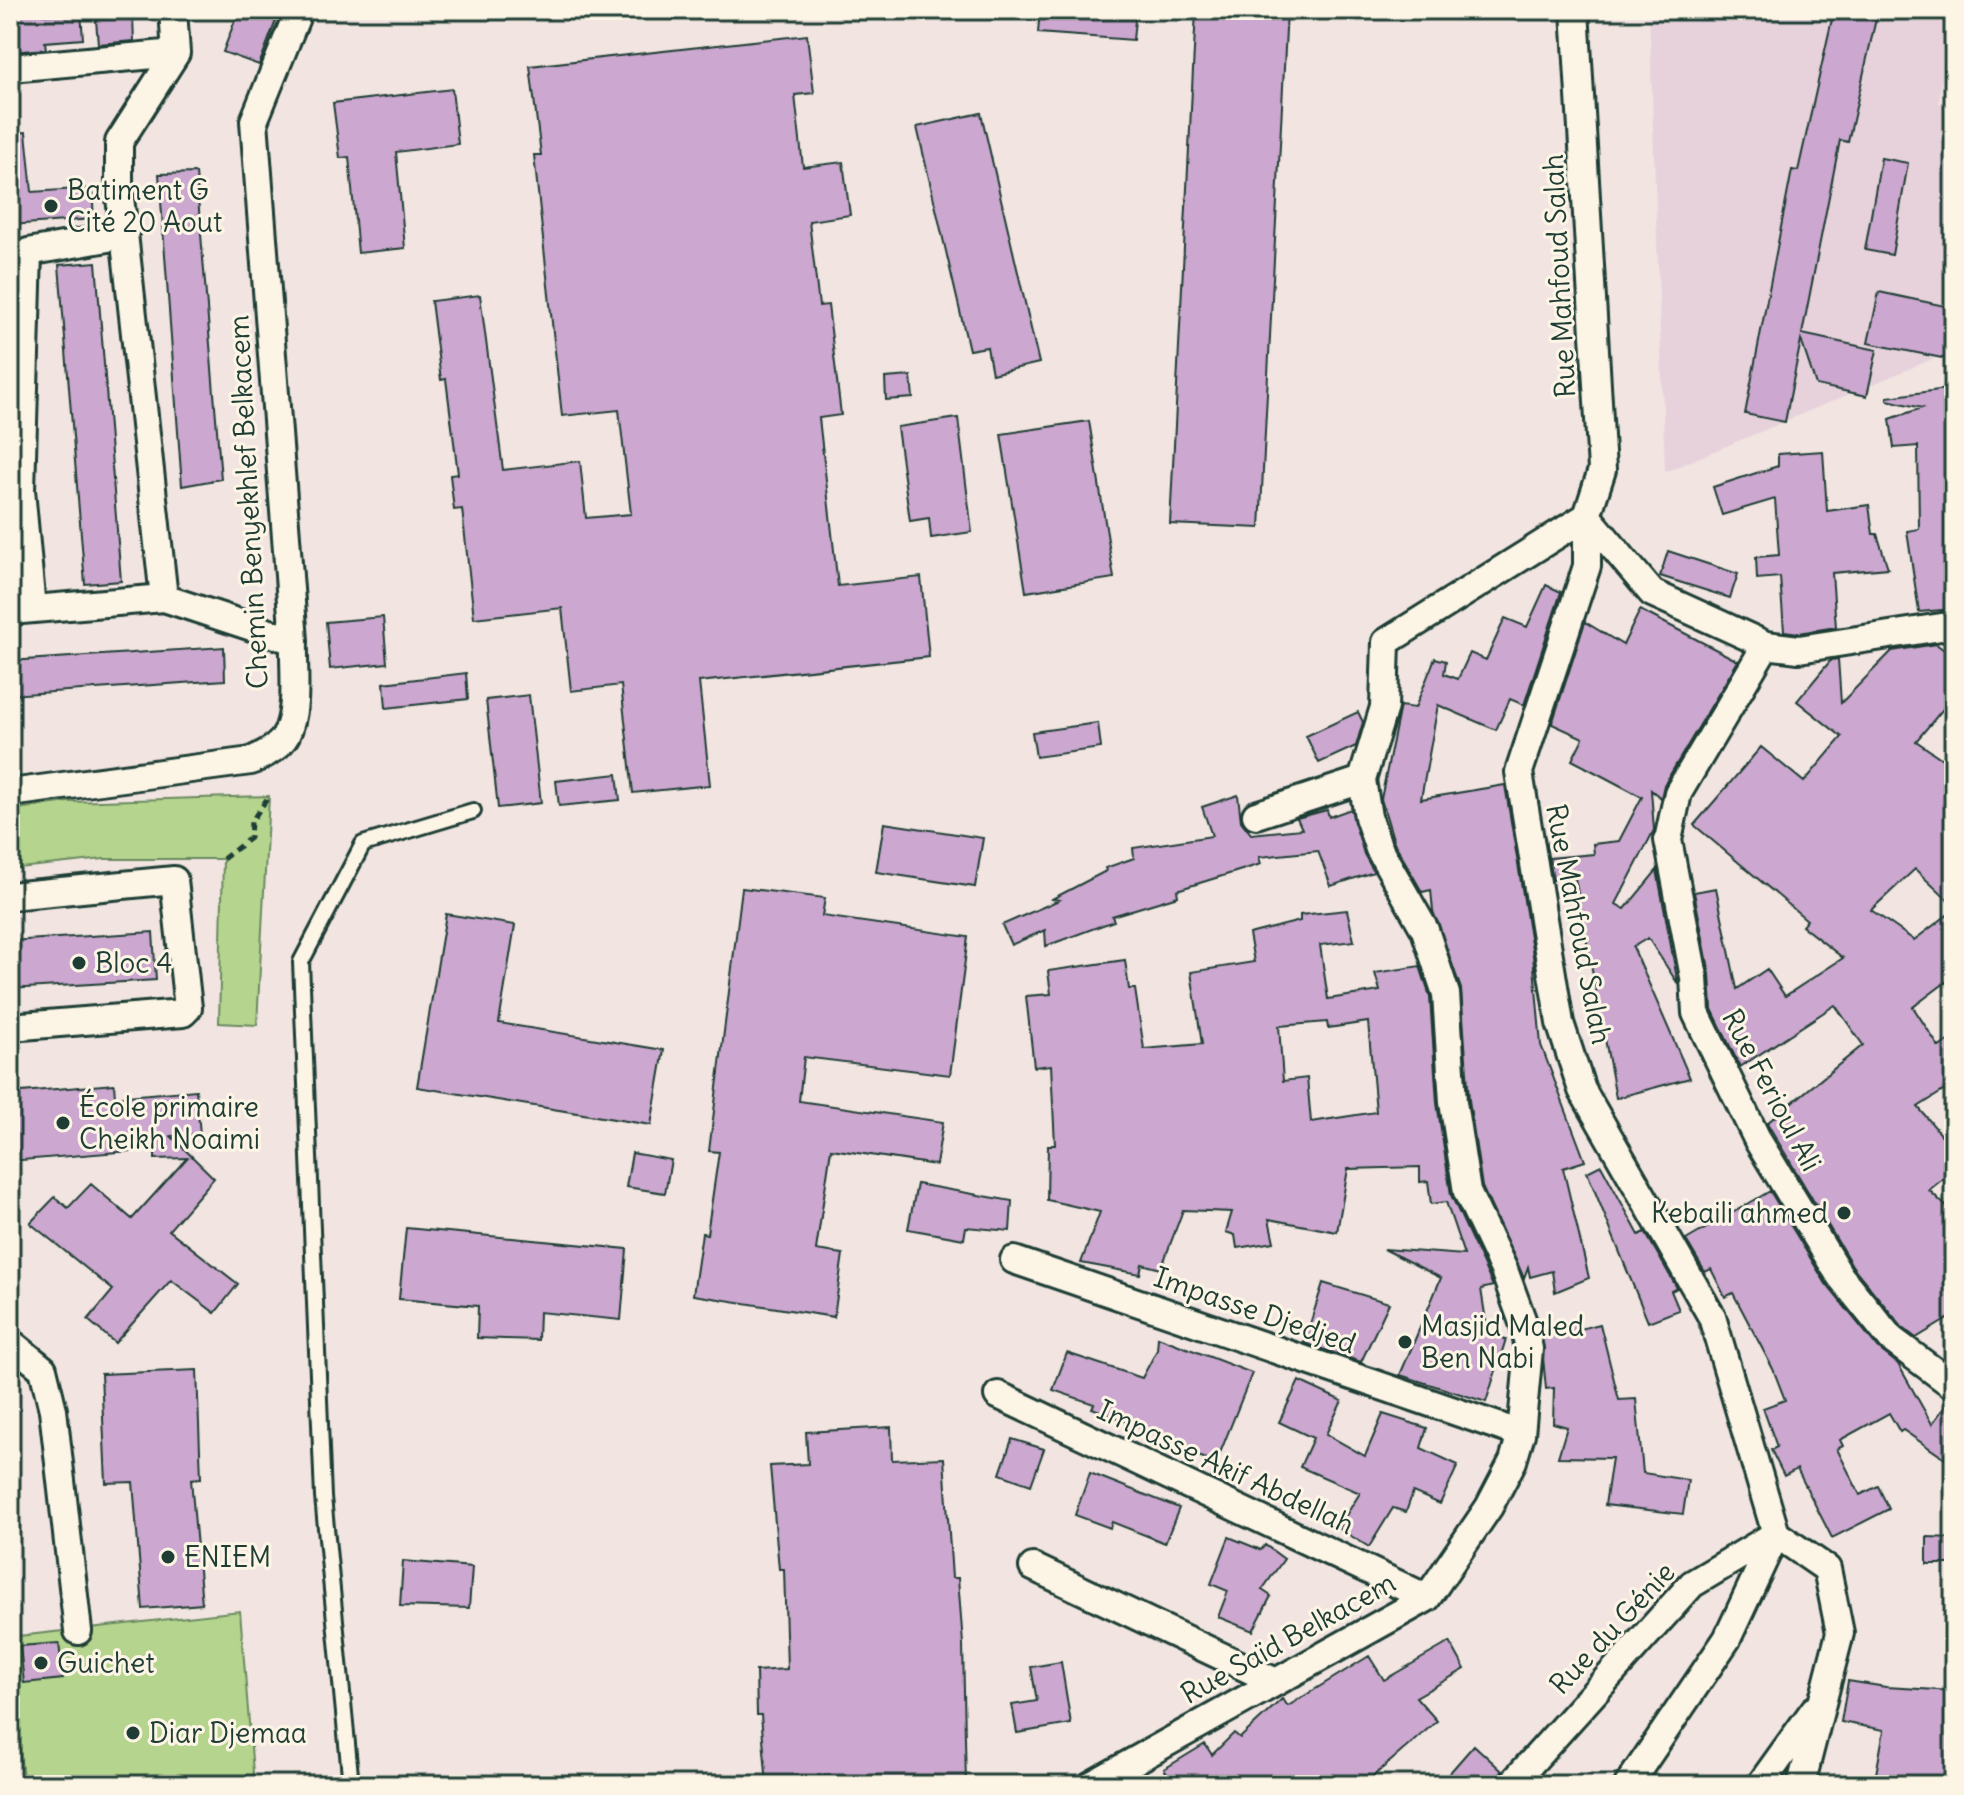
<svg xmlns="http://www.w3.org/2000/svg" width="1964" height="1795" font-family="Delius,sans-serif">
<rect width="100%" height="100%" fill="#f2e5e1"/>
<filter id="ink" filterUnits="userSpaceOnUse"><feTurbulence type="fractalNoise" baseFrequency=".0125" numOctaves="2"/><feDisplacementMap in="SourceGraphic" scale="16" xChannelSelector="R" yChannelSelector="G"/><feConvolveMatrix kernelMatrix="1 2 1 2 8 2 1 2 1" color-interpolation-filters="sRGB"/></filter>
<g filter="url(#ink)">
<!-- built -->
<path fill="#e7d2dc" d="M1649 10H1950L1939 103 1954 107V350L1665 472Z"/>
<!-- green -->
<path fill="#b5d58e" stroke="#6a8961" stroke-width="2" d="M269 796 257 1025 219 1023 223 859H104L10 869V810L68 802Z
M240 1611 254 1785H24L10 1680V1637Z"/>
<!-- building -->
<path fill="#cca7cf" stroke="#1f3d34" stroke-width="2" fill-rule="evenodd" d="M10 10H43L44 15 81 12 83 39 45 42 46 49 11 52Z
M239 10H280L259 65 223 52Z
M1040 10H1136L1133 40 1038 33Z
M1196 10H1287L1260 528 1170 524Z
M1834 10H1878L1848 142 1840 140 1802 334 1877 350 1867 396 1816 385 1801 340 1785 422 1745 414 1792 170 1798 171Z
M133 18 134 41 98 44 96 20Z
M807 35 814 93 795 95 803 167 843 162 850 215 809 221 819 306 828 305 841 415 819 418 838 586 921 577 929 657 699 682 710 785 633 793 621 685 571 691 562 608 474 618 462 509 454 510 450 475 458 474 446 379 441 380 431 301 480 295 503 470 580 461 586 518 631 514 619 410 562 416 534 155H541L530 66Z
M452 89 458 144 396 152 405 248 358 253 349 157 340 158 333 103Z
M981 113 1039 363 992 374 987 347 969 350 917 127Z
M26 132 32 192 92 188 94 219 10 225V133Z
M1881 158 1908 163 1892 255 1865 250Z
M196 173 221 479 182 486 159 174Z
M96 262 121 581 85 584 59 265Z
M1879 292 1954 308 1947 359 1868 343Z
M911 376 913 398 886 400 885 378Z
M1954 388V609L1919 612 1907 531 1919 529 1918 446 1894 448 1890 419 1922 408 1887 400V397Z
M958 418 972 532 931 538 929 518 910 521 897 427Z
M1089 421 1114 578 1026 592 1001 434Z
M1823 451 1827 511 1869 505 1873 534H1877L1888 568 1832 573 1836 627 1799 633 1784 631 1780 577 1757 579 1756 557 1779 555 1775 499 1722 515 1713 487 1778 466V454Z
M1668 551 1738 574 1730 598 1660 576Z
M1546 585 1561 592 1524 705 1510 699 1496 730 1438 705 1421 799 1505 785 1533 955 1541 1045 1585 1161 1563 1168 1589 1278 1555 1292 1552 1271 1530 1277 1528 1267 1524 1278 1482 1187 1469 1100 1461 989 1433 911 1431 890 1422 892 1394 842 1381 799 1400 706 1415 708 1435 658 1446 661 1444 674 1458 679 1470 653 1486 660 1505 618 1527 627Z
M1640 610 1738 661 1664 785 1661 798 1651 790 1654 830 1616 904 1625 909 1657 870 1678 984 1648 938 1633 947 1690 1078 1616 1098 1575 878 1553 880 1549 858 1594 854 1593 844 1619 841 1642 797 1572 760 1583 738 1552 724 1585 622 1623 645Z
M383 617 387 663 330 669 326 622Z
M1936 644 1954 657V696L1916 741 1954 767V906L1915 869 1871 910 1914 940 1954 910V976L1913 1007 1939 1047 1954 1037V1084L1918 1107 1954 1150V1170L1929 1190 1954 1214V1315L1916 1338 1902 1327 1853 1267 1767 1123 1863 1045 1835 1005 1740 1067 1712 1009 1710 974 1694 892 1716 888 1737 989 1767 969 1785 996 1843 958 1802 926 1807 920 1694 825 1761 747 1804 782 1842 737 1797 701 1831 660 1838 659 1841 703 1892 651Z
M224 647 225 680 10 695V661Z
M466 673 468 699 386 708 384 683Z
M529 695 541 803 498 808 486 700Z
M1358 712 1363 722 1356 746 1319 763 1306 736Z
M1098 723 1101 748 1036 757 1032 732Z
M617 774 620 800 559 806 556 781Z
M1238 795 1241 821 1251 834 1302 829 1297 818 1327 810 1329 817 1351 809 1364 854 1374 872 1331 886 1318 851 1259 857 1261 864 1177 890 1178 896 1112 916 1114 921 1046 946 1045 930 1011 945 1002 925 1059 900 1052 899 1106 871 1105 868 1134 858 1133 848 1212 836 1202 807Z
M884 823 983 838 975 887 876 872Z
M742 888 825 898 822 916 968 937 950 1075 804 1057 799 1101 943 1122 936 1165 831 1149 816 1250 843 1254 834 1317 693 1295 702 1233 707 1234 719 1152 709 1151Z
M1347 910 1354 941 1320 945 1328 999 1380 991 1375 973 1420 966 1430 997 1437 1103 1451 1195 1493 1286 1481 1289 1488 1334 1506 1339 1486 1402 1400 1375 1441 1278 1384 1249 1464 1255 1446 1202 1431 1204 1428 1181 1420 1182V1167L1348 1169 1337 1232 1269 1219 1274 1242 1237 1248 1235 1235 1226 1232 1232 1212 1183 1210 1161 1269 1142 1264 1140 1274 1081 1263 1100 1212 1047 1200 1048 1145H1055L1051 1065 1034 1067 1026 996 1051 994 1048 971 1125 960 1129 989H1135L1144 1049 1202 1044 1191 972 1254 962 1249 934 1300 921V915ZM1327 1022 1328 1028 1368 1022 1376 1112 1311 1122 1307 1078 1283 1081 1279 1026Z
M446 914 515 925 499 1023 664 1050 651 1125 417 1087Z
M153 932 156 980 10 989V941Z
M114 1084 115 1097 196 1090 200 1134 171 1136 214 1178 169 1230 238 1284 215 1313 171 1280 115 1343 88 1320 113 1290 30 1223 55 1197 68 1208 91 1184 132 1219 187 1158 155 1159V1149L10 1161V1093Z
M632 1153 671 1160 665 1193 626 1187Z
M1601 1165 1639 1235 1645 1232 1677 1288 1671 1291 1679 1310 1648 1322 1587 1172Z
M917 1184 1012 1201 1010 1231 966 1227 964 1239 908 1229Z
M1770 1191 1826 1284 1879 1349 1898 1364 1932 1424 1949 1401 1954 1402V1465L1903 1430 1900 1432 1889 1413 1840 1440 1843 1446 1837 1449 1860 1495 1878 1486 1889 1509 1832 1538 1797 1469 1784 1476 1771 1450 1777 1447 1763 1408 1785 1400 1773 1369 1733 1293 1725 1297 1711 1269 1705 1272 1686 1240Z
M406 1228 627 1249 621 1320 539 1312 538 1340 477 1338 478 1306 399 1299Z
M1323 1283 1389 1303 1361 1362 1304 1343Z
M1575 1321 1576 1330 1600 1324 1619 1400 1636 1399 1643 1473 1688 1480 1683 1514 1605 1505 1612 1458 1558 1457 1567 1427 1553 1423 1554 1388 1546 1389 1540 1326Z
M1158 1337 1252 1373 1216 1463 1173 1446 1175 1441 1092 1408 1094 1404 1053 1390 1067 1353 1142 1378 1157 1350Z
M197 1370 201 1478 191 1479 202 1604 143 1609 133 1482 106 1483 101 1374Z
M1299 1381 1342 1401 1326 1434 1365 1456 1383 1414 1427 1428 1421 1448 1458 1465 1440 1504 1413 1492 1406 1512 1393 1508 1369 1547 1338 1528 1360 1493 1300 1467 1313 1438 1279 1422Z
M891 1427 892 1460 944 1458 952 1578H958L963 1644 966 1785H767L761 1715H757L756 1671 787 1669 784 1569H779L770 1466 808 1464 806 1432Z
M1012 1439 1044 1449 1031 1485 1000 1474Z
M1090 1473 1179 1508 1165 1543 1112 1522 1110 1528 1075 1515Z
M1229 1537 1261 1550 1265 1545 1284 1559 1262 1590 1271 1596 1253 1631 1218 1617 1228 1591 1211 1584Z
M1927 1537 1954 1538V1564H1927Z
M403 1561 472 1567 469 1608 400 1606Z
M1450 1642 1465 1669 1416 1697 1437 1721 1363 1785H1174L1164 1769 1205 1744 1212 1755 1234 1733 1240 1738 1282 1699 1288 1706 1369 1656 1384 1680Z
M59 1643 63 1679 24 1683 20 1646Z
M1061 1662 1071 1724 1017 1733 1012 1705 1037 1701 1031 1667Z
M1848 1681 1886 1687 1954 1691V1769L1950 1785H1920L1921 1782 1876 1774 1884 1730 1841 1722Z
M1474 1745 1502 1771 1495 1784 1439 1785Z"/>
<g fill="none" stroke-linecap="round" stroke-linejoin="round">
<!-- lane casing -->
<g stroke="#1f3d34" stroke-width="20">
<path id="lane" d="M351 1785 323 1497 301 962 363 844 473 811"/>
</g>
<!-- street casing -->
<g stroke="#1f3d34" stroke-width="32">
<path id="street" d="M173 10 176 53 119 142V188L164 598 294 641
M1575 10 1602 470 1587 516V566L1519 772 1560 1023 1582 1090 1712 1317 1776 1534 1827 1569 1840 1633 1801 1785
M10 68 176 53
M21 490 28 252 125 235
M10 491 21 490 32 609
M10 611 164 598
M1766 645 1678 793 1668 840 1694 977 1696 1013 1758 1141 1840 1276 1891 1339 1954 1386
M10 793 251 761C263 755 279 748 286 735 299 710 293 669 294 641L254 121 299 10
M1256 815 1362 780
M10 896 174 880 188 1008 183 1013 10 1027
M1014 1260 1521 1434
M10 1342 43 1369 53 1410 78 1631
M998 1395 1427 1598
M1033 1567 1276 1682
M1091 1785 1427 1598 1489 1507 1513 1461 1521 1434 1529 1349 1524 1325 1504 1270 1467 1192 1453 1102 1446 994 1425 930 1379 849 1368 817 1362 780 1384 707 1386 642 1587 516 1652 593 1766 645 1799 649 1954 625
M1511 1785 1692 1584 1776 1534
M1628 1785 1727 1639 1776 1534
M1760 1785 1814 1710"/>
</g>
<!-- path -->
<path stroke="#1f3d34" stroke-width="5" stroke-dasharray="8 6" stroke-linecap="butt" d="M223 859 250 838 251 822 269 796"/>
<!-- lane -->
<use href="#lane" stroke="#fcf5e5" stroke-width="14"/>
<!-- street -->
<use href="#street" stroke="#fcf5e5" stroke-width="26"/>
</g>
</g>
<!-- markers -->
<g fill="#1f3d34" stroke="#fcf5e5" stroke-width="3">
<circle cx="51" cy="206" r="8"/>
<circle cx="79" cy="963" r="8"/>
<circle cx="63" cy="1123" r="8"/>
<circle cx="1844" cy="1213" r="8"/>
<circle cx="1405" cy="1342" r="8"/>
<circle cx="168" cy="1557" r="8"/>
<circle cx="41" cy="1663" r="8"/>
<circle cx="133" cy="1733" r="8"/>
</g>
<g text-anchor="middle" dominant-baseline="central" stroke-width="6" stroke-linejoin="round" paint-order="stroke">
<!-- poi labels -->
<g font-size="28" fill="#1f3d34" stroke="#fcf5e5" text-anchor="start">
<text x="67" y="190">Batiment G<tspan x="67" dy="32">Cité 20 Aout</tspan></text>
<text x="95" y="963">Bloc 4</text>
<text x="79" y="1107">École primaire<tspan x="79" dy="32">Cheikh Noaimi</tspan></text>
<text x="1828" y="1213" text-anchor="end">Kebaili ahmed</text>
<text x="1421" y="1326">Masjid Maled<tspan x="1421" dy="32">Ben Nabi</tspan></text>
<text x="184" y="1557">ENIEM</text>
<text x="57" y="1663">Guichet</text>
<text x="149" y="1733">Diar Djemaa</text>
</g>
<!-- street labels -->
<g font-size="28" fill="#1f3d34" stroke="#fcf5e5">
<text transform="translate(1559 276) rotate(-93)">Rue Mahfoud Salah</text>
<text transform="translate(248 502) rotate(-93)">Chemin Benyekhlef Belkacem</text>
<text transform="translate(1579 924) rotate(79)">Rue Mahfoud Salah</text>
<text transform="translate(1772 1090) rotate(62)">Rue Ferioul Ali</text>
<text transform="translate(1255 1310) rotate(19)">Impasse Djedjed</text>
<text transform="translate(1226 1467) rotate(25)">Impasse Akif Abdellah</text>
<text transform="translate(1612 1628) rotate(-47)">Rue du Génie</text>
<text transform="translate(1288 1638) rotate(-29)">Rue Saïd Belkacem</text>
</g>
</g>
<!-- margin -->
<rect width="1964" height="1795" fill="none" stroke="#fcf5e5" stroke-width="40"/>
<rect x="20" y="20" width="1924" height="1755" fill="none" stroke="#1f3d34" stroke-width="3" filter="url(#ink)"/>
</svg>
